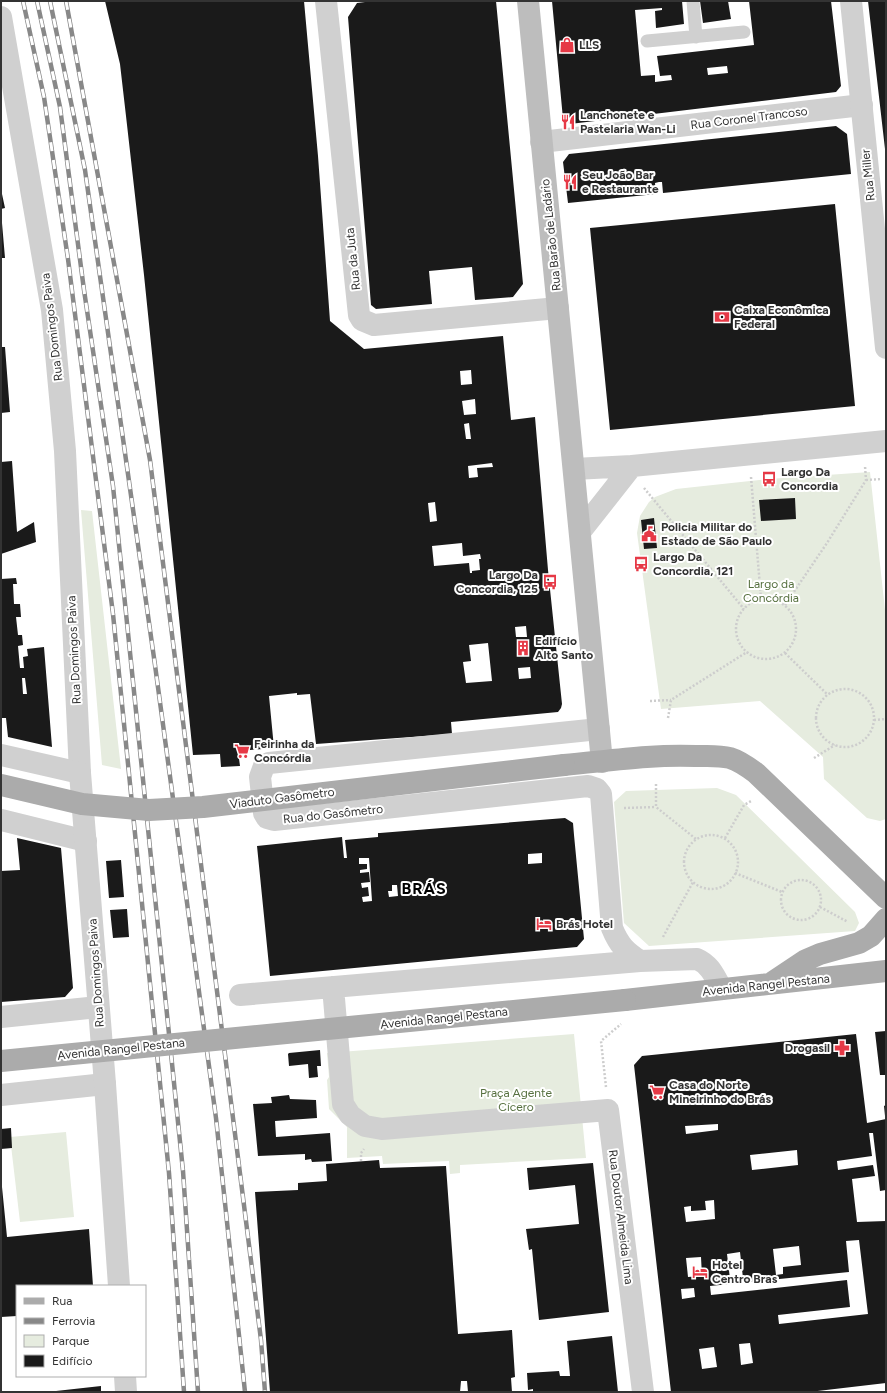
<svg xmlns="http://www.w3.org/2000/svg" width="887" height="1393" font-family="Figtree,sans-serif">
<rect width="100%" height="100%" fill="#fff"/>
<!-- green -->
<path fill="#e6ecdf" d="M870 472 886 619V819L880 821 867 818 824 779 823 757 760 701 661 709 637 533 640 516 649 502 655 497 676 489 769 479Z
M81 510 92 511 121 769 102 765Z
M717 788 736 795 855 912 859 923 855 931 649 946 624 923 614 802 626 791Z
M574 1034 586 1158 460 1165V1173L450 1174 449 1161 383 1164 382 1156 347 1158V1127L329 1109 327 1080 329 1077 327 1053Z
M66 1132 74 1217 20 1222 10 1137Z"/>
<!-- building -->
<path fill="#1a1a1a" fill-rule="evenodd" d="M105 1H304L318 156 330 321 364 349 503 336 511 420 535 417 548 570 562 704 561 708 558 712 451 722 452 734 316 744 310 694 297 695V693L269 696 274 748 238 751 240 766 221 767 220 754 193 755 144 275 126 116 120 64ZM471 370 472 384 461 385 460 371ZM475 399 476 414 464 415 462 401ZM469 423 471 439H466L464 424ZM492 463 493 467 477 468 478 477 469 478 468 466ZM435 502 437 521 430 522 428 503ZM462 543 463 556 480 554 481 559H479L480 570 472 571V573H470L469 563 434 566 432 546ZM526 626 527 637H516L515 627ZM488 643 492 681 466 683 463 662 471 661 469 645ZM530 667 531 678 519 679 518 668Z
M373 1H496L523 284 513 297 475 300 472 267 429 271 432 304 376 309 371 305 348 17 357 3Z
M552 1H682L684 24 656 28 655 11 662 10V8L635 10 641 76 655 75V82L672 80 671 75 660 76 657 56 754 45 749 1H831L841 86 836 92 570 124 563 119ZM727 66 728 73 708 75 707 68Z
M700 1H728L731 19 703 23Z
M868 1H886V148L885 149Z
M836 126 847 134 851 174 663 193 662 182H659L655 183 656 194 568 203 563 162 569 154Z
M1 194H2L5 208 1 209Z
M835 204 855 406 610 430 590 228Z
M1 223H2L5 258H1Z
M1 347H5L10 412 1 413Z
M12 461 17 532 34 522 36 542 1 554V462Z
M795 498 796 519 761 521 759 500Z
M654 518 657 548 644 549 641 520Z
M16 578 17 584H13L14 604H20L21 617H16L18 635H22L23 645 18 646 20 668H24L23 657 28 656 27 649 44 647 52 747 8 737 6 718H1V579ZM22 678H25L27 694H23Z
M565 818 573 823 574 835 584 939 577 947 270 976 257 846 342 837 344 858H347L345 840 378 837V833H380ZM542 853V863L528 864V854ZM359 858H369L372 901 363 902 362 897 369 896 368 887 362 888 361 883 370 882 369 872 360 873V870L367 869V864H359ZM392 885H397L398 896 389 897 388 891H392Z
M17 838 61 848 73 988 65 997 1 1002V871L20 870Z
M121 860 124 897 109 898 106 861Z
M127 909 129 937 113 938 110 910Z
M886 1031V1075H880L875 1032Z
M856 1034 867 1123 886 1119V1190L880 1191 873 1133H869L872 1156 837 1161 838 1170 873 1165 875 1176 852 1179 857 1222 886 1221V1383L809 1392H671L634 1065 642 1056ZM718 1124V1130L686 1134 685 1126ZM797 1150 798 1165 752 1170 750 1155ZM714 1200 715 1219 686 1222 684 1207 691 1206V1211L706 1210 705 1201ZM859 1240 868 1314 779 1324 778 1315 850 1307 847 1280 711 1295 710 1286 849 1272 846 1241ZM799 1246 801 1265 783 1267V1274L776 1275 773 1249ZM740 1252 743 1278 730 1279 727 1254ZM701 1257 702 1276 688 1277 686 1258ZM694 1288 695 1297 682 1299 681 1289ZM750 1343 753 1363 741 1365 739 1344ZM714 1347 717 1367 702 1369 699 1349Z
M320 1050 321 1066H317L318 1077 309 1078 308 1064 289 1066 288 1054 289 1053Z
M289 1095 290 1099 316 1100 317 1118 275 1121 276 1137 330 1133 332 1161 312 1162 311 1159 305 1160V1154L258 1156 253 1104 272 1103 271 1097Z
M886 1105V1116H885L884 1106Z
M11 1128 12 1148 1 1149V1129Z
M379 1160 380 1168 446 1166 458 1334 512 1330 515 1377 511 1378 512 1392H468L467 1381H461L460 1392H270L255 1192 298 1190V1183L327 1181 326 1164Z
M593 1163 609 1312 539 1320 532 1249 529 1250 526 1229 579 1224 575 1185 529 1190 527 1168Z
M1 1187H2L7 1237 89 1229 93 1286H17V1316L1 1317Z
M612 1336 618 1392H533V1389L528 1390 527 1373 559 1371 560 1376H570L567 1341Z
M101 1386V1392H56V1391Z"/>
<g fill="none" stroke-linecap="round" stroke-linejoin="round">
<!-- path -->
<path stroke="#cdcdcd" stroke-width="2.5" stroke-dasharray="2 2" stroke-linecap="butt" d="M751 477 761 599
M866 480 882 479
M644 488 744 609
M736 629a30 30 0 1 1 60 0a30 30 0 1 1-60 0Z
M785 605 827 543 866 480 865 466
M785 653 828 695
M816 718a29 29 0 1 1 58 0a29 29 0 1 1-58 0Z
M650 701 671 700
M668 718 671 700 747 652
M874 720 886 719
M814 758 835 745
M656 784V807L696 839
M624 808 656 807
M684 862a27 27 0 1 1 54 0a27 27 0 1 1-54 0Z
M725 838 744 805 751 801
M735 873 782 892
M781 900a20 20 0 1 1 40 0a20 20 0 1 1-40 0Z
M820 907 848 922
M663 937 693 882
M606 1087 601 1041 621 1024
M361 1161V1153L364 1149"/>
<!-- service -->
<path stroke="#d0d0d0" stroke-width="13" d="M693 1 696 37
M647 41 744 32"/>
<!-- minor -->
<path stroke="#d0d0d0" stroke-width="22" d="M326 1 359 315 362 320 374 325 558 308
M1 17 52 310 65 451 80 773
M541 142 862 105
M574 469 632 466 886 441
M580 532 632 466
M599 729 269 763 264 766 260 777 264 813 267 818 274 820 588 786 597 789 601 794 612 928C619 945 625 951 640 961
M1 820 86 841
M333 987 343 1104 350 1115 365 1126 382 1129 608 1110 643 1392
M240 995 640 961 697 959C711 965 715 978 722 989
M1 1017 98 1007
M1 1095 105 1084"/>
<!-- tertiary -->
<path stroke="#d0d0d0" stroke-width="22" d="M851 1 886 348
M1 755 80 773 105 1084 119 1286
M125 1376 126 1392"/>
<!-- secondary -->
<path stroke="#bdbdbd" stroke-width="22" d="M528 1 602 762"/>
<!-- primary -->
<path stroke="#ababab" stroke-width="22" d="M564 765C608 761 652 754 696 756 707 756 719 755 730 758 740 761 748 767 756 773L886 898
M773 982 806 960 820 954 859 943 871 936 886 919
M625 1000 886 971"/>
<!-- rail casing -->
<g stroke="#888" stroke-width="4.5">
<path id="rail" d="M23 1 44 97 68 259 113 614 169 1173 184 1392
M37 1 60 107 84 290 113 486 183 1171 198 1392
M50 1 85 170 155 665 216 1118 245 1392
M66 1 150 460 261 1340 265 1392"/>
</g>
<!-- rail -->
<use href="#rail" stroke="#fff" stroke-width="3" stroke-dasharray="9" stroke-linecap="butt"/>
<!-- primary-bridge -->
<path stroke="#ababab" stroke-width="22" d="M1 785 82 804 149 810 203 807 564 765
M1 1061 625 1000"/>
</g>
<!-- icons -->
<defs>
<g id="shop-bare" transform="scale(1.2)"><path d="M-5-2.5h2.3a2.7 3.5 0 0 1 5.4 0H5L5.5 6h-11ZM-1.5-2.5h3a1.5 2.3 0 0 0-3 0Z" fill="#e63946" stroke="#fff" stroke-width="2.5" paint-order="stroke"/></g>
<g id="restaurant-bare" transform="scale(1.2)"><path d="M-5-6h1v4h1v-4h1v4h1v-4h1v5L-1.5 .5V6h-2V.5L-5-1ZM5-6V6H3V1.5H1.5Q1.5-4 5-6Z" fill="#e63946" stroke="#fff" stroke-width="2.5" paint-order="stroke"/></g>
<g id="bank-bare" transform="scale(1.2)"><path d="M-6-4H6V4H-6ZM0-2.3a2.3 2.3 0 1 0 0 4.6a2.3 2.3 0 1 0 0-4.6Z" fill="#e63946" stroke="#fff" stroke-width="2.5" paint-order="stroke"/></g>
<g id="bus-bare" transform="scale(1.2)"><path d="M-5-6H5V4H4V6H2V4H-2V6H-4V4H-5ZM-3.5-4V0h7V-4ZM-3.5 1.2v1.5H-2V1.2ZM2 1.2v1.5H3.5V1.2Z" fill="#e63946" stroke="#fff" stroke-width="2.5" paint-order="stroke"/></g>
<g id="civic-bare" transform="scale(1.2)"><path d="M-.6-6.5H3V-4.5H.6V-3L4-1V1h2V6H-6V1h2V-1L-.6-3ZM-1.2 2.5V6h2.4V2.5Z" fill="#e63946" stroke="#fff" stroke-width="2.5" paint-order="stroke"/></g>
<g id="building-bare" transform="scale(1.2)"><path d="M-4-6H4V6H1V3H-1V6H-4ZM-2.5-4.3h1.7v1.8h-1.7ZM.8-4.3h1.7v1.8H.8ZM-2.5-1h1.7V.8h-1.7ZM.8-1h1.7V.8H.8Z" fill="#e63946" stroke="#fff" stroke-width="2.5" paint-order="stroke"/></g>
<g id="supermarket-bare" transform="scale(1.2)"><path d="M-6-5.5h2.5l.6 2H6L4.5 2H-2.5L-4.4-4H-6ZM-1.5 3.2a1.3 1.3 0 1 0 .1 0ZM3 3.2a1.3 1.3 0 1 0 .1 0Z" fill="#e63946" stroke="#fff" stroke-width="2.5" paint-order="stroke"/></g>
<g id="hotel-bare" transform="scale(1.2)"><path d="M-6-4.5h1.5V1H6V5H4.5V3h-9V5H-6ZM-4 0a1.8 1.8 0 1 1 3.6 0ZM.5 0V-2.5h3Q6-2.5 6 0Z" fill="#e63946" stroke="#fff" stroke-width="2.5" paint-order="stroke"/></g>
<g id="pharmacy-bare" transform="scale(1.2)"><path d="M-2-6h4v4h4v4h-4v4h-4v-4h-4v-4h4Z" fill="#e63946" stroke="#fff" stroke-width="2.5" paint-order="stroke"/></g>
</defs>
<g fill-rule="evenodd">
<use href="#shop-bare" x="567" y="45"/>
<use href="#restaurant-bare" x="568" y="122"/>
<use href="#restaurant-bare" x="570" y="182"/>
<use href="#bank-bare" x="722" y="317"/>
<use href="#bus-bare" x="769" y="479"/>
<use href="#civic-bare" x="649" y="534"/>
<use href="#bus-bare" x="641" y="564"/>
<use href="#bus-bare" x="550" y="582"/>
<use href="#building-bare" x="523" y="648"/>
<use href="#supermarket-bare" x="242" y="751"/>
<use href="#hotel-bare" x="544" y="924"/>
<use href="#pharmacy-bare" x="842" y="1048"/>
<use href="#supermarket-bare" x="657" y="1092"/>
<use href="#hotel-bare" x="700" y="1272"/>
</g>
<g text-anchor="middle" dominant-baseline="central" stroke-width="4" stroke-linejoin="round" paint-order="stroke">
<!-- poi labels -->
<g font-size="12" font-weight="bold" fill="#333" stroke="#fff" text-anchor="start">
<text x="579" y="45">LLS</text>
<text x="580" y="115">Lanchonete e<tspan x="580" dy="14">Pastelaria Wan-Li</tspan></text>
<text x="582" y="175">Seu João Bar<tspan x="582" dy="14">e Restaurante</tspan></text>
<text x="734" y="310">Caixa Econômica<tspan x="734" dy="14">Federal</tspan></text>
<text x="781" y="472">Largo Da<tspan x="781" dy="14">Concordia</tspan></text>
<text x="661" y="527">Policia Militar do<tspan x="661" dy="14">Estado de São Paulo</tspan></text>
<text x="653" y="557">Largo Da<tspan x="653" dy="14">Concordia, 121</tspan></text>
<text x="538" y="575" text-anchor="end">Largo Da<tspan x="538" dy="14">Concordia, 125</tspan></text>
<text x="535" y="641">Edifício<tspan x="535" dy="14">Alto Santo</tspan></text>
<text x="254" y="744">Feirinha da<tspan x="254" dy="14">Concórdia</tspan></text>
<text x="556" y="924">Brás Hotel</text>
<text x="830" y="1048" text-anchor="end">Drogasil</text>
<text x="669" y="1085">Casa do Norte<tspan x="669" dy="14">Mineirinho do Brás</tspan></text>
<text x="712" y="1265">Hotel<tspan x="712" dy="14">Centro Bras</tspan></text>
</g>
<!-- street labels -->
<g font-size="12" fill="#333" stroke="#fff">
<text transform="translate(749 118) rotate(-7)">Rua Coronel Trancoso</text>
<text transform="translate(868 175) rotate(-96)">Rua Miller</text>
<text transform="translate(551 235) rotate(-96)">Rua Barão de Ladário</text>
<text transform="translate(353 259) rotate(-96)">Rua da Juta</text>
<text transform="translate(52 327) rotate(-97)">Rua Domingos Paiva</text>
<text transform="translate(74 650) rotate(-93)">Rua Domingos Paiva</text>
<text transform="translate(282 798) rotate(-7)">Viaduto Gasômetro</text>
<text transform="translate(333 814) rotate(-6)">Rua do Gasômetro</text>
<text transform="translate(96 973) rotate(-94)">Rua Domingos Paiva</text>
<text transform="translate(766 985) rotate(-6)">Avenida Rangel Pestana</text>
<text transform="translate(444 1018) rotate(-6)">Avenida Rangel Pestana</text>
<text transform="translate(121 1049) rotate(-6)">Avenida Rangel Pestana</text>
<text transform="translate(621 1217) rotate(83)">Rua Doutor Almeida Lima</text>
</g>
<!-- park labels -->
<g font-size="12" fill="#56703f" stroke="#fff">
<text x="771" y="584">Largo da<tspan x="771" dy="14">Concórdia</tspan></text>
<text x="516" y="1093">Praça Agente<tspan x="516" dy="14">Cícero</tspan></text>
</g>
<!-- district labels -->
<g font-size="16" font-weight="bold" letter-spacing="1" fill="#000" stroke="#fff">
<text x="424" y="888">BRÁS</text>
</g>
</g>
<!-- border -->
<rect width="887" height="1393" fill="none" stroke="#333333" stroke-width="4"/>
<!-- legend -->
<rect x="16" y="1285" width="130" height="92" fill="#ffffff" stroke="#adadad"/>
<rect x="24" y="1298" width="20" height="6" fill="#ababab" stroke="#adadad"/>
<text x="52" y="1305" font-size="12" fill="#333333">Rua</text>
<rect x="24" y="1318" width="20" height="6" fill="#888888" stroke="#adadad"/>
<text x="52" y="1325" font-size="12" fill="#333333">Ferrovia</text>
<rect x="24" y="1335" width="20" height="12" fill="#e6ecdf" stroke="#adadad"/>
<text x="52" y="1345" font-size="12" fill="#333333">Parque</text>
<rect x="24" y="1355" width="20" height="12" fill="#1a1a1a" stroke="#adadad"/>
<text x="52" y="1365" font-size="12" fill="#333333">Edifício</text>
</svg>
